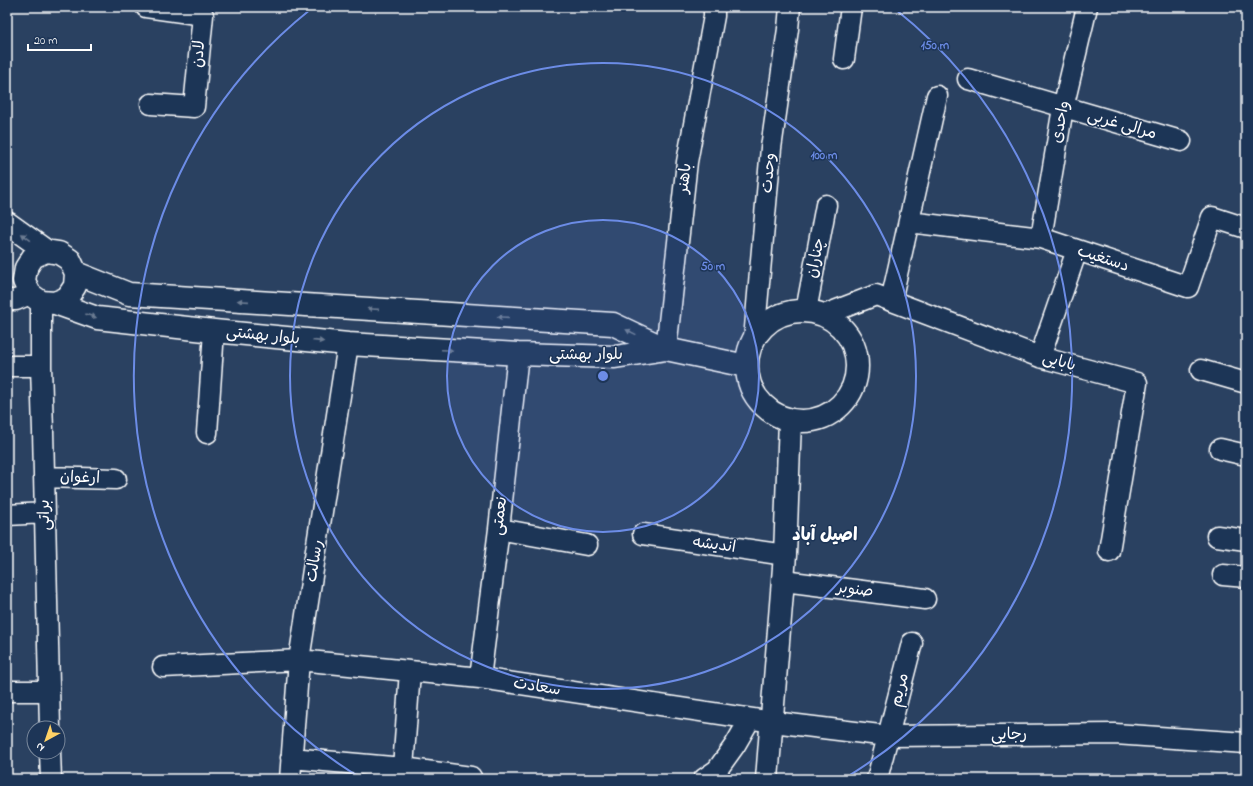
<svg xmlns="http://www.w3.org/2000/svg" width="1253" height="786" font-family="'Indie Flower','Playpen Sans Arabic',sans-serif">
<rect width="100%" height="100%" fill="#2a4161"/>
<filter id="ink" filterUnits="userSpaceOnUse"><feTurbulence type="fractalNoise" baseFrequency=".025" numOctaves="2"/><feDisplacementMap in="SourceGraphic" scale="8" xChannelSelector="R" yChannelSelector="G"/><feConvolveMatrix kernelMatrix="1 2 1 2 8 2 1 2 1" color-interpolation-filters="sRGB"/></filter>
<g filter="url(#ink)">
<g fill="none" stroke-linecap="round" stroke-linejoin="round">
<!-- minor casing -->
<g stroke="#fff" stroke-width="23">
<path id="minor" d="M146 7 203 15 194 107 151 104
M844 59 851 7
M968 79 1181 141
M909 222 1041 238 1188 287 1212 217 1246 228
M1041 238 1063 108 1087 7
M7 300H16L30 294
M891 301 937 96
M41 302V366L43 431 50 728
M806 311 826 205
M824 315 876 295 1040 357 1137 383 1109 551
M754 339 771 148 788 29 790 7
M666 349 687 162 714 16V7
M1040 357 1077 250
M7 366H41
M1201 370 1246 383
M207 433 214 331
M1220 449 1246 455
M44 477 116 479
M7 515 45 513
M499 529 587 545
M643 534 785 555
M1217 536 1246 540
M1223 575 1246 577
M784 581 925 599
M163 667 299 660 480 678 773 722 888 736 1115 734 1246 743
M480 678 499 529 518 354
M7 691H49
M50 752 51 779
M291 758 403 768 471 777V779
M403 768 410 671
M290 779 299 660 348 344
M704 779 717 770 735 745 750 719
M877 779 912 643"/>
</g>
<!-- major casing -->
<g stroke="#fff" stroke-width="25">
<path id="major" d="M7 223 46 251 59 253 70 260 76 273 75 286 67 298 55 303 41 302 30 294 24 281 26 268 33 257 46 251
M76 273 129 294 613 324 666 349 746 366
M55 303 97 318 214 331 348 344 518 354 615 357 666 349
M747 366a55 55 0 1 1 110 0a55 55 0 1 1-110 0Z
M767 779 785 555 790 420"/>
</g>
<!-- minor -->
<use href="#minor" stroke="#1d3557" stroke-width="20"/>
<!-- major -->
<use href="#major" stroke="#1d3557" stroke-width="22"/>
</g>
<!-- one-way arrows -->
<defs><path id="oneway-solid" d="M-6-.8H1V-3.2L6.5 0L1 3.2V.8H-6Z"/></defs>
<g fill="#6c7c92">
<use href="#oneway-solid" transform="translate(26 237) rotate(-144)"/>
<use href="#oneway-solid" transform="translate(243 301) rotate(-176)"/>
<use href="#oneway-solid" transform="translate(373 309) rotate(-176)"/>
<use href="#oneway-solid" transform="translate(91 316) rotate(19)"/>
<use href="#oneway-solid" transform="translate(503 317) rotate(-176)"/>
<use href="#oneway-solid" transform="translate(631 332) rotate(-154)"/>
<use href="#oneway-solid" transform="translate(318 341) rotate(6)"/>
<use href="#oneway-solid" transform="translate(447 350) rotate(3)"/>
</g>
</g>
<!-- distance rings -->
<circle cx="603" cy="376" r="156" fill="#6c8ce6" fill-opacity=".12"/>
<g fill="none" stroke="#6c8ce6" stroke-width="2">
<circle cx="603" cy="376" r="156"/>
<circle cx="603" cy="376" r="313"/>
<path d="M361 778A469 469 0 0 1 311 9M895 9A469 469 0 0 1 845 778"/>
</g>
<g text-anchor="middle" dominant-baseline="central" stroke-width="3" stroke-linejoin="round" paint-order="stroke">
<!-- street labels -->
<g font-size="16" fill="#fff" stroke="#1d3557">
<text transform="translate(199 54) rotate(-85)">لادن</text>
<text transform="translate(1061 122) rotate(-79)">واحدی</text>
<text transform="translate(1122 125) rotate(16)">مرالی غربی</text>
<text transform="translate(769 173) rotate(-85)">وحدت</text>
<text transform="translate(685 178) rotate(-83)">باهنر</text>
<text transform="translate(816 258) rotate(-79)">چناران</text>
<text transform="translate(1103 259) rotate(18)">دستغیب</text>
<text transform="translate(263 336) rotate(6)">بلوار بهشتی</text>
<text x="586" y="355">بلوار بهشتی</text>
<text transform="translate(1059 362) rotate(16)">بابایی</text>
<text transform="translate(80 478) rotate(2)">ارغوان</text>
<text transform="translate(45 515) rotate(-91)">براتی</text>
<text transform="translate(500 516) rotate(-83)">نعمتی</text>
<text transform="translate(714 545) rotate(8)">اندیشه</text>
<text transform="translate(315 561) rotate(-81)">رسالت</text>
<text transform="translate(855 590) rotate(7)">صنوبر</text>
<text transform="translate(537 687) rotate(9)">سعادت</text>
<text transform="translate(900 690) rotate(-76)">مریم</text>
<text transform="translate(1009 735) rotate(-1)">رجایی</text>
</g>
<!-- quarter labels -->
<g font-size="18" font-weight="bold" fill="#fff" stroke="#1d3557">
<text x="825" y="536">اصیل آباد</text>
</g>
</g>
<circle cx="603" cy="376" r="6" fill="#6c8ce6" stroke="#1d3557" stroke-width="2"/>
<g font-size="12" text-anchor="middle" font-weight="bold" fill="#6c8ce6" stroke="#1d3557" stroke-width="3" stroke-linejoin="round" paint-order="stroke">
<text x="935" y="49">150 m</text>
<text x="824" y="159">100 m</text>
<text x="713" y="270">50 m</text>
</g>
<!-- margin -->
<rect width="1253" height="786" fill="none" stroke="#1d3557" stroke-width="24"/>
<rect x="12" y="12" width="1229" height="762" fill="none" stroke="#fff" stroke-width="1.5" filter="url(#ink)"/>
<!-- north arrow -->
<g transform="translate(46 740) rotate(220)"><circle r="19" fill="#1d3557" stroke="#77869a"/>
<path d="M0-3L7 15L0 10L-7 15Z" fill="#ffd166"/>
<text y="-6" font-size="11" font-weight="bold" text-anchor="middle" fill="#ffffff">N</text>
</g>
<!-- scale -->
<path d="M28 44v6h63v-6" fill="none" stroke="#ffffff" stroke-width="2"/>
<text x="34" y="44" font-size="12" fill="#ffffff" stroke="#1d3557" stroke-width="3" paint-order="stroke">20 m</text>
</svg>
